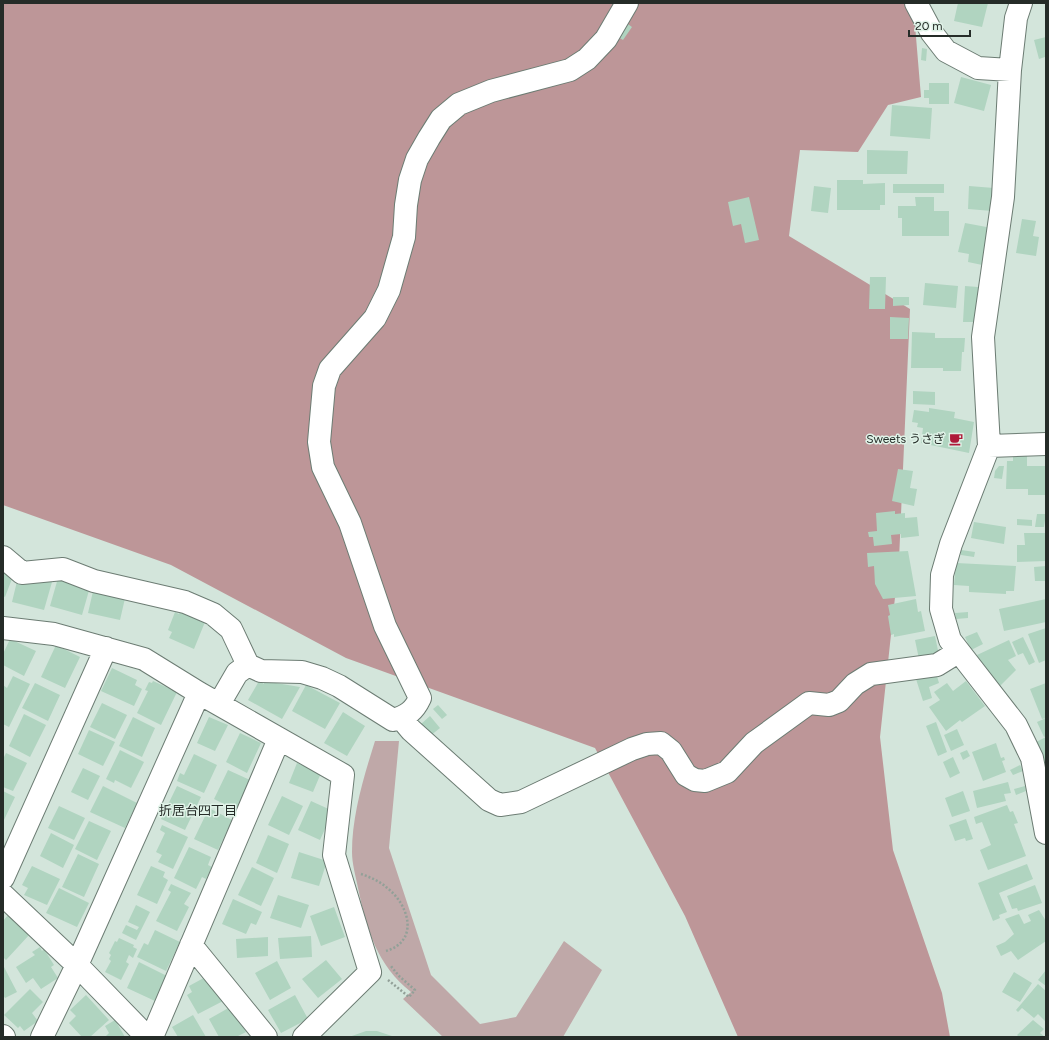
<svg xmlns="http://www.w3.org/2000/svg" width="1049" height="1040" font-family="Figtree,'Noto Sans JP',sans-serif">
<rect width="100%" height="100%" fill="#d3e5db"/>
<!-- green -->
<path fill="#bfa8a8" d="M375 741H399L389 848 431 975 480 1024 516 1017 564 941 602 970 563 1037H443L403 999 411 992C377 965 367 930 358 888 356 877 352 864 352 852 352 815 364 776 375 741Z"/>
<!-- forest -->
<path fill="#bd9698" d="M3 3H908L915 25 921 97 888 105 858 152 800 150 789 236 910 309 899 560 880 737 893 850 942 993 950 1037H738L685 916 595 748 346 658 171 565 3 505Z"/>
<!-- building -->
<path fill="#b0d4c0" d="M958 3H988L982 27 954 21Z
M625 22 632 27 623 40 616 36Z
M1046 37V61H1045V57L1039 59 1034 40Z
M922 48 927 49 926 61 921 60Z
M961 77 991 85 984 111 954 103Z
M929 83H949V104H929V98H924V90H929Z
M892 105 932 108 930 139 890 136Z
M867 150 908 151 907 174H867Z
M837 180H863V184L885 183V205H880V210H837Z
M893 184H944V193H893Z
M814 186 831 188 828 213 811 211Z
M969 186 994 188 992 211 968 209Z
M749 197 759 240 745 243 741 224 733 226 728 202Z
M915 197H934V211H949V236H902V218H898V206H916Z
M1022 219 1036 221 1033 236 1039 237 1036 256 1016 253Z
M965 223 992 228 987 266 968 262 969 254 958 252Z
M870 277H886L885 309H869Z
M925 283 958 286 956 308 923 305Z
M965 286 978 287 976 322H963Z
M893 297H909V305L893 306Z
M890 317 909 318 908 339H890Z
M912 332 935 333V338H965L964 352H962L961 371H943V368H911Z
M913 391 935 392V405L913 404Z
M929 408 955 412 954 418 974 422 969 453 921 443 923 428 917 427 918 423 912 422 914 410 929 412Z
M1013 456H1027V466H1046V495H1028V489H1006L1007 461H1013Z
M999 466H1004L1002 479 994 478 995 471Z
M898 469 913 471 910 488 917 489 914 506 892 501Z
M895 511V514L905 513V518L917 517 919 536 901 538V534L891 535 892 544 874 546 873 537H869L868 532 877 531 876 513Z
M1037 514H1046L1044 527H1035Z
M1017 519 1032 520V526L1017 525Z
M974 522 1006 527 1004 544 971 538Z
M1024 533H1046V561L1017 562V545H1025Z
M961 550 975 552 974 557 961 555Z
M908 551 916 596 883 599 875 584 874 566 868 567 867 553Z
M956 563 1016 566 1014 591H1006V594L969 592V586L954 585Z
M1046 566V581H1035L1034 567Z
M3 567 15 571 5 597 3 596Z
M19 573 52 582 44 610 12 602Z
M58 578 90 587 82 615 50 606Z
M94 587 126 594 120 620 88 613Z
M916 599 918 612 921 611 925 631 894 637V634L891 635 888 616 890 615 888 605Z
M1046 599V622L1004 631 999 609Z
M175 612 179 614 180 612 205 622 194 649 169 638 172 632 168 630Z
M968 612V618L956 619 955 613Z
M1046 628V660L1039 663 1028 634Z
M977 632 983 644 971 650 965 637Z
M935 636 939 655 919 659 915 640Z
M1023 637 1035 662 1029 665 1023 653 1018 655 1012 642Z
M10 639 36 651 24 676 3 665V654Z
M1009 640 1016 656 1008 660 1016 670 1000 686 984 671 977 655Z
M56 645 80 657 65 688 41 677Z
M112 668 137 680 135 685 142 689 134 706 101 691Z
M936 673 939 683 929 687 932 698 923 701 916 679Z
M13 676 30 684 9 727 3 724V685L7 688Z
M153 681 177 692 161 725 137 713 148 691 145 690 149 682 152 683Z
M259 681 264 684V681L300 687 282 719 248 700Z
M966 681 985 706 962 722 960 720 946 731 929 707 940 700 934 692 947 683 953 691Z
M35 683 60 695 48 721 22 708Z
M1046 683V718L1042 719 1030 689Z
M306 685 340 703 325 729 292 711Z
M102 703 127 715 115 739 90 727Z
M438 705 447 715 442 719 433 709Z
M343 712 365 726 347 756 324 743Z
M24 714 46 725 30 757 9 746Z
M430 716 440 728 430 736 421 724Z
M133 717 155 728 142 757 119 746Z
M209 717 228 725 215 751 197 743Z
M1046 718V736L1044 737 1037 722Z
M936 722 947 752 938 756 926 726Z
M957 729 964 745 951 751 944 735Z
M89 730 115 742 103 766 78 754Z
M240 733 261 743 247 773 226 762Z
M1046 737V768L1044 769 1032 744Z
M996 743 1001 758 1004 757 1005 760 1002 761 1006 772 983 781 972 752Z
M120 750 144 762 131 788 115 780 114 783 106 779Z
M967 750 970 756 963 760 960 753Z
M6 753 27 763 13 791 3 787V759Z
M194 754 217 765 204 793 177 781 180 773 184 775Z
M953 757 960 773 950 778 943 762Z
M297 763 321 773 313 792 289 783Z
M1020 765 1023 771 1013 775 1010 770Z
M83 768 100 776 88 800 71 792Z
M228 770 250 780 236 810 214 799Z
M1008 782 1011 793 1004 794 1006 801 977 808 973 791Z
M103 786 137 803 125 828 90 812Z
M177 786 201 797 185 830 161 819Z
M1025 786 1026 791 1016 795 1014 789Z
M3 791 15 797 3 822Z
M963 791 970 811 952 817 945 798Z
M282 796 303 806 289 835 268 825Z
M311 801 333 811 320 840 298 830Z
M1007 805 1010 812 1013 811 1018 823 1014 824 1026 856 988 870 980 850 991 845 982 822 976 824 974 817Z
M59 806 85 818 74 840 48 828Z
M209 808 232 820 218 850 194 839Z
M966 819 973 839 966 841 965 838 955 841 949 825Z
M89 821 111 831 97 860 75 849Z
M162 825 188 837 173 869 158 862 162 855 156 852 165 833 160 830Z
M51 833 74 845 63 868 40 856Z
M268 835 289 844 277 873 256 863Z
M189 847 211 857 208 865 212 867 206 879 202 877 196 889 174 878Z
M299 852 327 861 319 886 291 878Z
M78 854 99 864 84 897 62 887Z
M1027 864 1033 879 999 893 1007 912 999 915 1000 918 993 921 978 883Z
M32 866 60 879 47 905 24 895 28 888 22 885Z
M151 866 165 872 163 877 168 880 157 904 137 895Z
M252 867 274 878 261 906 238 895Z
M171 884 191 893 184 904 189 907 177 931 156 921 171 892 168 890Z
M1035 885 1042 903 1018 911 1017 908 1012 909 1007 896Z
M59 888 89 903 77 927 46 913Z
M278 895 309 905 301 928 270 918Z
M233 899 262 912 256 925 251 923 246 934 222 924Z
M136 905 150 912 136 940 122 933 126 925 137 930 139 927 128 922Z
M334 907 345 937 321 946 310 916Z
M1039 910 1046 921V941L1018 960 1011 951 1001 956 996 946 1005 942 1014 934 1005 919 1019 914 1024 924 1031 921 1028 915Z
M8 915 30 934 6 960 3 957V921Z
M155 930 180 942 166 971 137 957 144 943 148 945Z
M311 936 312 957 280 959 278 938Z
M268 937V956L237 958 236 939Z
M119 938 134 945 133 947 137 949 133 958 129 955 126 962 129 964 121 980 105 972 111 961 109 959 111 955 109 953 115 941 117 942Z
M40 947 42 951 44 949 54 965 51 967 58 978 41 989 33 978 26 983 16 967 35 955 32 952Z
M326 960 342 979 318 998 302 979Z
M277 961 291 988 270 1000 255 973Z
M139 962 167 976 155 1001 127 988Z
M3 965 17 992 5 998 3 995Z
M1046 970V986L1038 980Z
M1014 972 1032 983 1020 1002 1002 992Z
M211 974 225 1000 198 1014 187 995 192 992 189 986Z
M1038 984 1046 991V1022L1038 1014 1034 1018 1022 1008 1018 1012 1016 1010Z
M30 989 43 1002 32 1013 38 1021 24 1031 20 1026 18 1028 4 1015Z
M86 995 109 1020 90 1037H82L69 1023 76 1016 70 1010Z
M295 995 308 1019 281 1033 268 1010Z
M232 1006 246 1032 236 1037H219L209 1019Z
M193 1015 206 1037H178L172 1027Z
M115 1020 125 1037H105L109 1033 105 1026Z
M1033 1020 1044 1029 1040 1033 1045 1037H1019L1017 1035Z
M366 1031H377L395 1037H349Z"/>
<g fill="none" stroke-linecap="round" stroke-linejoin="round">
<!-- minor casing -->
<g stroke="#6c7c73" stroke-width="24">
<path id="minor" d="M916 3 932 33 946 51 978 68 1010 70
M1021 3 1016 18 1010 70 1003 197 983 337 989 446 951 544 942 575 941 609 950 640 1016 725 1032 758 1046 833
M989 446 1046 444
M3 557 22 573 63 569 94 581 185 602 213 614 231 629 248 665 261 671 302 672 322 678 339 686 393 720C407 716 414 711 420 698L385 626 350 523 323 467 319 442 324 386 330 369 375 318 389 290 404 237 406 205 410 180 417 159 429 138 441 119 459 104 491 91 570 70 587 59 606 39 627 3
M3 628 54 634 144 659 199 693 343 775 334 855 370 972 304 1037
M219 704 237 673 248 665
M404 717 406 724 411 730 489 800 500 805 521 802 632 749 647 744 661 743 671 751 686 775 695 780 705 781 727 772 754 743 809 703 829 705 839 701 855 684 871 674 937 665 958 652
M3 878 106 648
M3 895 77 965 147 1037
M191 945 266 1037
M3 1036 4 1037
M42 1037 77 965 199 693
M152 1037 279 739"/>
</g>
<!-- path -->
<path stroke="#92a098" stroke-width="2.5" stroke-dasharray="2 2" stroke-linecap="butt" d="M361 874C370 877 379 881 386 887 409 904 420 941 386 951
M388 980 409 997 415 990 399 976 390 965"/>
<!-- minor -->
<use href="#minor" stroke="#fff" stroke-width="22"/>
</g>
<!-- icons -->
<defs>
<g id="cafe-bare" transform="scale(1.08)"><path d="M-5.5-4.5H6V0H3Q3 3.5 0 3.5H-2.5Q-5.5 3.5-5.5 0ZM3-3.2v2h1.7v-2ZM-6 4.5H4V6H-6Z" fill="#ae1a3a" stroke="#e0f3e8" stroke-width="2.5" paint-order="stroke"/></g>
</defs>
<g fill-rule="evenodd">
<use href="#cafe-bare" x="956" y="439"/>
</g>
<g text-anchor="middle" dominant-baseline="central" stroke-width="3" stroke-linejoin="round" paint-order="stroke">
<!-- poi labels -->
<g font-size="12" fill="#252c28" stroke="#e0f3e8" text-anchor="end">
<text x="945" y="439">Sweets うさぎ</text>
</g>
<!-- neighbourhood labels -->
<g font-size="13" fill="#252c28" stroke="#e0f3e8">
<text x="198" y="810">折居台四丁目</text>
</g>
</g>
<!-- border -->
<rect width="1049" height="1040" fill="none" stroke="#252c28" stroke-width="8"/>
<!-- scale -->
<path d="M909 30v6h61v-6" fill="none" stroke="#252c28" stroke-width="2"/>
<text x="915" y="30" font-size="12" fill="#252c28" stroke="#e0f3e8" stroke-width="3" paint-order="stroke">20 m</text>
</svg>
